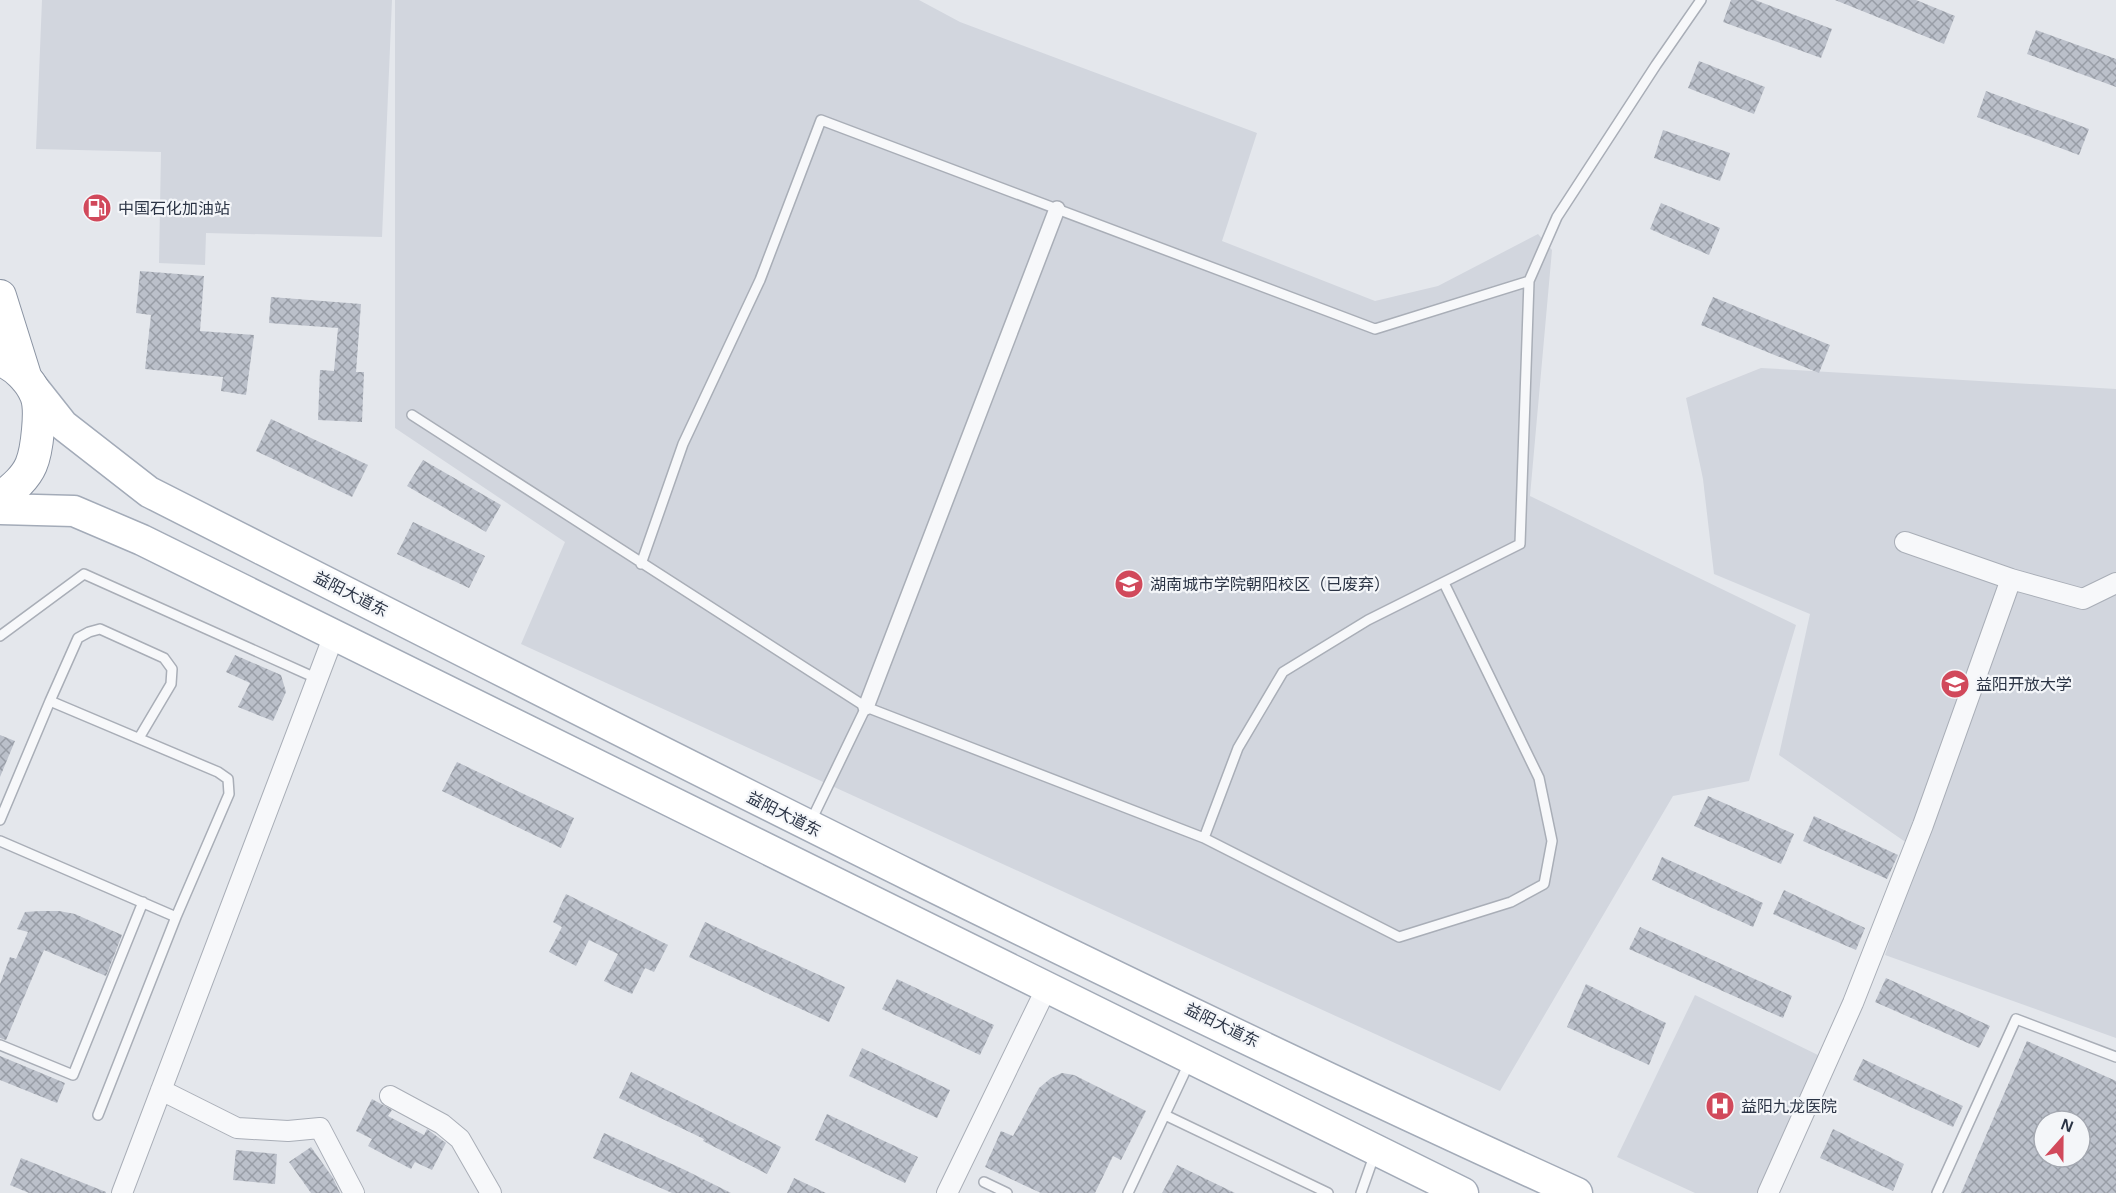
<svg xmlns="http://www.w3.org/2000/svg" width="2116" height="1193" font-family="Helvetica,'Noto Sans SC',sans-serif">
<defs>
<pattern id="building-cross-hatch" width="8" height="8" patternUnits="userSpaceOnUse" patternTransform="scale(1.5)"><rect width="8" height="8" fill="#bbc0ca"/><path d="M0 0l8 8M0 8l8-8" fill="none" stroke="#989da6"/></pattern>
</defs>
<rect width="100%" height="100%" fill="#e4e7ec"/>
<!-- built -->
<path fill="#d2d6de" d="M42 0H392L382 237 206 233 205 265 159 263 161 152 36 149Z
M395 0H919L960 22 1257 133 1222 241 1375 301 1438 286 1538 234 1552 250 1530 496 1796 625 1749 781 1673 796 1500 1091 521 644 565 542 395 428Z
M1761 368 2116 389V1038L1885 955 1920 852 1779 755 1810 614 1714 574 1703 479 1686 398Z
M1695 995 1820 1056 1764 1193H1695L1617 1157Z"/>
<!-- building -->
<path fill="url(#building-cross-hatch)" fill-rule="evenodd" d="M1731 0H1755L1832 29 1821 58 1723 22Z
M1835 0H1916L1955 16 1944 44Z
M2036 30 2116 59V87L2027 54Z
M1699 61 1765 87 1754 114 1688 88Z
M1986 91 2089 129 2079 155 1977 117Z
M1663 130 1730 153 1720 181 1654 158Z
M1661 203 1720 228 1709 255 1650 229Z
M140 271 204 276 200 331 254 335 246 395 221 391 223 377 145 369 151 315 136 313Z
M271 297 361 304 356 372H364L362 422 318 420 320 370 334 371 338 328 269 323Z
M1713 297 1830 345 1819 373 1701 325Z
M271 419 368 465 352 497 256 451Z
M423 460 501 505 486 532 407 486Z
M413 522 485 556 469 588 397 554Z
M235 655 281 675 286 692 273 721 238 707 250 683 226 672Z
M0 735 15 741 0 777Z
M457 762 574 818 561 848 442 791Z
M1708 796 1794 834 1781 864 1694 826Z
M1814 816 1898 855 1887 879 1803 841Z
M1662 857 1763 903 1753 927 1652 880Z
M1784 890 1865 928 1856 950 1773 914Z
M566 894 668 945 654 972 645 968 632 994 604 981 618 954 589 940 576 966 549 952 562 927 553 922Z
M41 911H59L75 914 122 935 106 976 44 950 6 1040 0 1038V984L10 957 16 959 28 932 17 929 25 912Z
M705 922 845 987 829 1022 689 957Z
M1640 927 1792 996 1783 1018 1629 949Z
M1886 978 1990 1026 1979 1048 1875 1002Z
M897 979 994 1025 980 1055 882 1009Z
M1586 984 1666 1023 1649 1065 1567 1027Z
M2027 1041 2116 1081V1193H1961ZM2044 1121H2080V1157H2044Z
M862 1048 950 1090 937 1118 849 1076Z
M0 1056 65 1083 57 1103 0 1080Z
M1863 1059 1963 1106 1953 1127 1853 1080Z
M631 1072 781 1147 767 1174 703 1141 704 1139 619 1098Z
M1062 1073 1074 1075 1146 1111 1121 1160 1113 1156 1095 1193H1041L985 1167 1001 1131 1013 1136 1039 1088 1051 1078Z
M372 1099 392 1110 388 1116 424 1135 427 1129 446 1143 432 1170 415 1162 411 1169 368 1146 372 1139 356 1131Z
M827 1114 918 1157 905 1183 815 1140Z
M1833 1129 1904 1164 1893 1191 1820 1158Z
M604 1133 685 1170 731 1193H672L593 1158Z
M311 1147 333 1178 340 1193H311L289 1162Z
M236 1150 277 1154 275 1184 233 1180Z
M21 1158 106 1192V1193H29L10 1185Z
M1177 1165 1235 1193H1162Z
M794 1178 826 1193H787Z"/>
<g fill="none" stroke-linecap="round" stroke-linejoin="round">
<!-- service casing -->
<g stroke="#a9aeb7" stroke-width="12">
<path id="service" d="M1529 281 1557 217 1656 65 1701 0
M412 415 866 707
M641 564 683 444 760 280 821 120 1375 329 1529 281 1520 544 1368 620 1283 672 1238 748 1204 838
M0 636 84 574 318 679
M50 701 78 638 89 632 100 629 164 658 172 669 171 684 139 738
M0 820 50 701 218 772 228 779 229 794 176 917 0 841
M811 821 866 707 1204 838 1399 937 1511 902 1544 884 1552 841 1539 778 1444 583
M0 1045 73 1075 143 902
M98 1115 176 917
M1165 1115 1328 1193
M984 1182 1007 1193
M1128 1193 1190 1061
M1361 1193 1375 1153
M1937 1193 2016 1019 2116 1057"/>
</g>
<!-- pedestrian casing -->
<g stroke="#a9aeb7" stroke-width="18">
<path id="pedestrian" d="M866 707 1057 209"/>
</g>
<!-- minor casing -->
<g stroke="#a9aeb7" stroke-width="22">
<path id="minor" d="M1905 542 2011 579 2083 599 2116 583
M161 1090 237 1128 288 1131 320 1128 354 1193
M390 1096 442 1124 460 1139 491 1193
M122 1193 334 635
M947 1193 1047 987
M1768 1193 1853 1003 1923 825 2011 579"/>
</g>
<!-- primary casing -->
<g stroke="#a3abb8" stroke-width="33">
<path id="primary" d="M29 382 63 425 149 492C622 732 1094 974 1577 1193
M0 509 74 511 142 540 1463 1193"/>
</g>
<!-- trunk casing -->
<g stroke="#8b94a3" stroke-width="34">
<path id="trunk" d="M0 296 26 379
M0 360C15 365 30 380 36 395 42 409 37 451 31 465 25 479 12 489 0 499"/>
</g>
<!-- service -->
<use href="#service" stroke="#f7f8fa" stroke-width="9"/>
<!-- pedestrian -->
<use href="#pedestrian" stroke="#f7f8fa" stroke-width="15"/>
<!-- minor -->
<use href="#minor" stroke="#f7f8fa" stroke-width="20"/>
<!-- primary -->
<use href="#primary" stroke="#fff" stroke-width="30"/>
<!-- trunk -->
<use href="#trunk" stroke="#fff" stroke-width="32"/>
</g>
<!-- icons -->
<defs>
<g id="fuel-disc" transform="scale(1.5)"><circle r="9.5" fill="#d1495b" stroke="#f4f6f9"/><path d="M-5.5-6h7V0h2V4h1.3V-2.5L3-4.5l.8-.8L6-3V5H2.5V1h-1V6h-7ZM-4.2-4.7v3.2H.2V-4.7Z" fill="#fff"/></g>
<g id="school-disc" transform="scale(1.5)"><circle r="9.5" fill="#d1495b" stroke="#f4f6f9"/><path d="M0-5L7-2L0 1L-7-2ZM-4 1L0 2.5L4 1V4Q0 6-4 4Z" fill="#fff"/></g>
<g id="hospital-disc" transform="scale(1.5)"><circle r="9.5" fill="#d1495b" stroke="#f4f6f9"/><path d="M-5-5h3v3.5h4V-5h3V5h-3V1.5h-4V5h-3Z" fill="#fff"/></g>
</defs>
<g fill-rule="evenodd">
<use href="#fuel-disc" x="97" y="208"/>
<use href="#school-disc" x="1129" y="584"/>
<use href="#school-disc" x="1955" y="684"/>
<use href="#hospital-disc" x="1720" y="1106"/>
</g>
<g text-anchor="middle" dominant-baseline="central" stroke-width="4.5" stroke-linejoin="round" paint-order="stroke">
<!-- poi labels -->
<g font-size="16" fill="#2b3445" stroke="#f4f6f9" text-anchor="start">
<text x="118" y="208">中国石化加油站</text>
<text x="1150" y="584">湖南城市学院朝阳校区（已废弃）</text>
<text x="1976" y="684">益阳开放大学</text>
<text x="1741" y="1106">益阳九龙医院</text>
</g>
<!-- street labels -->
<g font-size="16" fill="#2b3445" stroke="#f4f6f9">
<text transform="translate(351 594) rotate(27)">益阳大道东</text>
<text transform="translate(784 814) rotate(27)">益阳大道东</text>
<text transform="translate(1222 1025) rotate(26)">益阳大道东</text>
</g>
</g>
<!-- north arrow -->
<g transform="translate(2062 1139) rotate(21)"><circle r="28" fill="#f4f6f9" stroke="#a4a8b1" stroke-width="1.5"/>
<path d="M0-4.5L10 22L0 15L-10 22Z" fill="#d1495b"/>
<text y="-9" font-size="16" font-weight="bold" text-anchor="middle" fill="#2b3445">N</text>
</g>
</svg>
